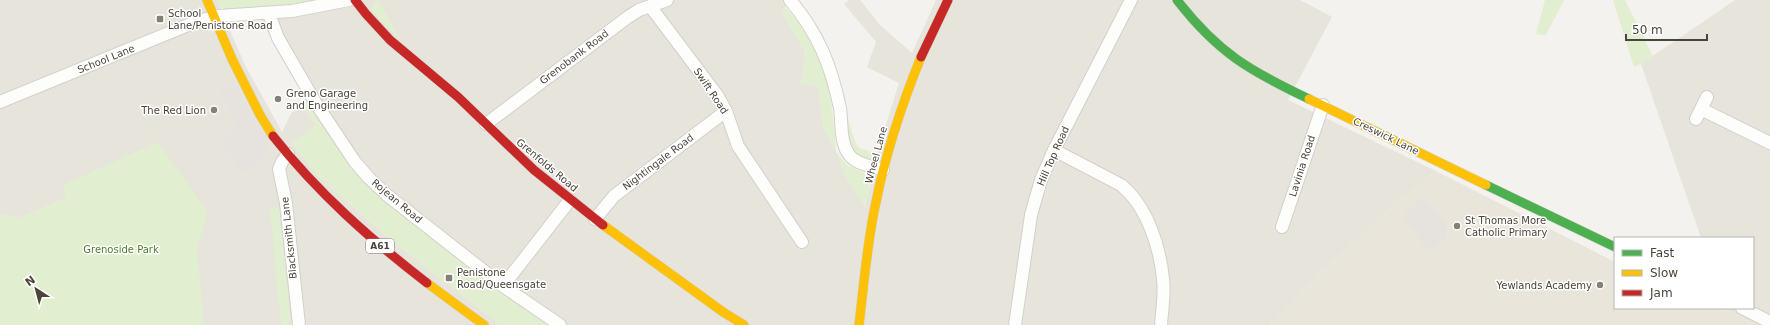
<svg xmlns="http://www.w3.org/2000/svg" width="1770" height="325" font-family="'DejaVu Sans',sans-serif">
<rect width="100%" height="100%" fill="#f4f2ee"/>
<!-- residential -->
<path fill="#e7e4dc" d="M0 0H217L245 65 282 132 292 112 302 105 316 125 317 175 387 237 501 325H0Z
M321 0H793L785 7 782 12 804 50 805 63 801 83 818 86 824 129 865 207 877 153 899 83 867 67 876 42 844 4 849 0H860L881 26 912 53 936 0H1300L1332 17 1288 100 1436 171 1405 196 1321 272 1271 325H553L426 234 355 167 306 97 255 10Z
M1735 0H1770V325H1756L1725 309 1753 308V238H1701L1641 64Z"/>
<!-- education -->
<path fill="#eae5da" d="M1436 171 1615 262V308H1723L1756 325H1271L1321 272 1405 196Z"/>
<!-- green -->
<path fill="#e1eecf" d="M217 0H321C302 3 236 16 222 8 218 6 218 3 217 0Z
M378 0 403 43 371 10 374 2Z
M1545 0H1564L1546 35 1536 34Z
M1613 0H1625L1653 56 1641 64 1634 67Z
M785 7 798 22 813 45 821 60 830 94 834 124 836 152 847 165 864 173 869 181V190L865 207 846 178 836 152 824 129 818 86 801 84 805 63 804 50 782 12Z
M306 97 355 167 426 234 553 325H501L387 237 317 175 291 143 316 125 302 105Z
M848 118 854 139 859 148 877 153 876 157C852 172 849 132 848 118Z
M158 142 208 213 197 248 204 325H0V215L2 213 18 218 66 198 63 185Z
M279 207 291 325H281L270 208Z"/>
<!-- parking -->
<path fill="#e6e3df" d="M234 83 265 140 269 154 243 174 219 143 238 128 232 120 235 119 219 91Z
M1424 197 1447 224V232L1445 240 1429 251 1403 219 1405 214Z"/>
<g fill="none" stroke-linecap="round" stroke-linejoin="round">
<!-- street casing -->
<g stroke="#d2d0cb" stroke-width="14">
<path id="street" d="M790 0C818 33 831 65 840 108 842 121 840 141 848 153 854 164 871 166 883 170
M650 6 717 95 726 111 738 146 802 242
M269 14 278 38 315 102 355 162 369 178 387 195 503 286 560 325
M0 102 198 21 218 16 292 11 349 0
M1701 109 1770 143
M1696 119 1707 97
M486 124 628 17 639 10 667 0
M1054 150 1121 185C1147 206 1160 247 1163 279 1165 294 1162 310 1161 325
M288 154 282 162 279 169 286 203 299 325
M595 219 614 196 726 111
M1282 227 1323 105
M503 286 570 200
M1742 308 1770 322
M1015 325 1031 215 1041 180 1054 150 1131 0"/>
</g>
<!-- fast casing -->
<g stroke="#d3cfc5" stroke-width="10">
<path id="fast" d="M1177 0C1218 53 1250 71 1309 99
M1486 185 1615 247"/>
</g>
<!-- slow casing -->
<g stroke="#d3cfc5" stroke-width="10">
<path id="slow" d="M207 0 232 59 260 115 273 136
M1309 99 1486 185
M603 225 723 312 744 325
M427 283 484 325
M859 325C864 284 867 242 876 202 886 152 902 104 921 57"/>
</g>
<!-- jam casing -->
<g stroke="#d3cfc5" stroke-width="10">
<path id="jam" d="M355 0 366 14 390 40 458 97 534 170 603 225
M921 57 948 0
M273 136C318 193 370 239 427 283"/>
</g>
<!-- street -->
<use href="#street" stroke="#fdfdfc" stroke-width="12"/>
<!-- fast -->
<use href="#fast" stroke="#4caf50" stroke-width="9"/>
<!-- slow -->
<use href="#slow" stroke="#ffc107" stroke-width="9"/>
<!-- jam -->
<use href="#jam" stroke="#c62828" stroke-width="9"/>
</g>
<!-- markers -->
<g fill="#868178" stroke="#fff" stroke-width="1.5">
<rect x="156" y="15" width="8" height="8" rx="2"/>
<circle cx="278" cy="99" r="4"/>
<circle cx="214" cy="110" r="4"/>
<circle cx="1457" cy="226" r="4"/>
<rect x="445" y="274" width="8" height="8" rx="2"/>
<circle cx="1600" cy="285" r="4"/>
</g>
<g text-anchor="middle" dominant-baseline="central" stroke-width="3" stroke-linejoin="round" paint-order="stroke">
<!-- shield labels -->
<rect fill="#fff" stroke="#817c74" stroke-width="1" x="366" y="239" width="28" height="14" rx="3"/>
<g font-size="9" font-weight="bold" fill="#4b4439">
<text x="380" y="246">A61</text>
</g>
<!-- poi labels -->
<g font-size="10" fill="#4b4439" stroke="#fff" text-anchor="start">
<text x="168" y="13">School<tspan x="168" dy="12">Lane/Penistone Road</tspan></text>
<text x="286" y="93">Greno Garage<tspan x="286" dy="12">and Engineering</tspan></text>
<text x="206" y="110" text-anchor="end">The Red Lion</text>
<text x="1465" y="220">St Thomas More<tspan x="1465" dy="12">Catholic Primary</tspan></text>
<text x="457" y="272">Penistone<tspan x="457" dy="12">Road/Queensgate</tspan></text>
<text x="1592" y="285" text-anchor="end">Yewlands Academy</text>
</g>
<!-- street labels -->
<g font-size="10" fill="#4b4439" stroke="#fff">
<text transform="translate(574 57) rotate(-37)">Grenobank Road</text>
<text transform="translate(106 59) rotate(-22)">School Lane</text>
<text transform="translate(711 91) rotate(56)">Swift Road</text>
<text transform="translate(1386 136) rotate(26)">Creswick Lane</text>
<text transform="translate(876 155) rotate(-75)">Wheel Lane</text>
<text transform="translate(1053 156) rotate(-66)">Hill Top Road</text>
<text transform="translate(658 162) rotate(-37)">Nightingale Road</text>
<text transform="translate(547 165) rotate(40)">Grenfolds Road</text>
<text transform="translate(1302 166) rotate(-72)">Lavinia Road</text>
<text transform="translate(397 201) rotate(40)">Rojean Road</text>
<text transform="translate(289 238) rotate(-96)">Blacksmith Lane</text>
</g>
<!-- park labels -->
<g font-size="10" fill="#4a7f2a" stroke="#fff">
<text x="121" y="249">Grenoside Park</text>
</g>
</g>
<!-- legend -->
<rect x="1614" y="237" width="140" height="72" fill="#ffffff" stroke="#b7b4b0"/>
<rect x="1622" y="250" width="20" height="6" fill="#4caf50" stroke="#b7b4b0"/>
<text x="1650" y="257" font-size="12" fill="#4b4439">Fast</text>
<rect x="1622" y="270" width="20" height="6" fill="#ffc107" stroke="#b7b4b0"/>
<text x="1650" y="277" font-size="12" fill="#4b4439">Slow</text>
<rect x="1622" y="290" width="20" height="6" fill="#c62828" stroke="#b7b4b0"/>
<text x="1650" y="297" font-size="12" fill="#4b4439">Jam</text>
<!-- north arrow -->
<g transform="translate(36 289) rotate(324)" stroke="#ffffff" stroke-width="3" paint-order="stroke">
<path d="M0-3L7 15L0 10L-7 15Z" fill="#4b4439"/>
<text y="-6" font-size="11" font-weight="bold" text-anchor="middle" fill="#4b4439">N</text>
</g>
<!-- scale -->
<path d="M1626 34v6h81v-6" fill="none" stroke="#4b4439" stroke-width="2"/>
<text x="1632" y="34" font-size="12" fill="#4b4439" stroke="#ffffff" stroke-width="3" paint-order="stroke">50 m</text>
</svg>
